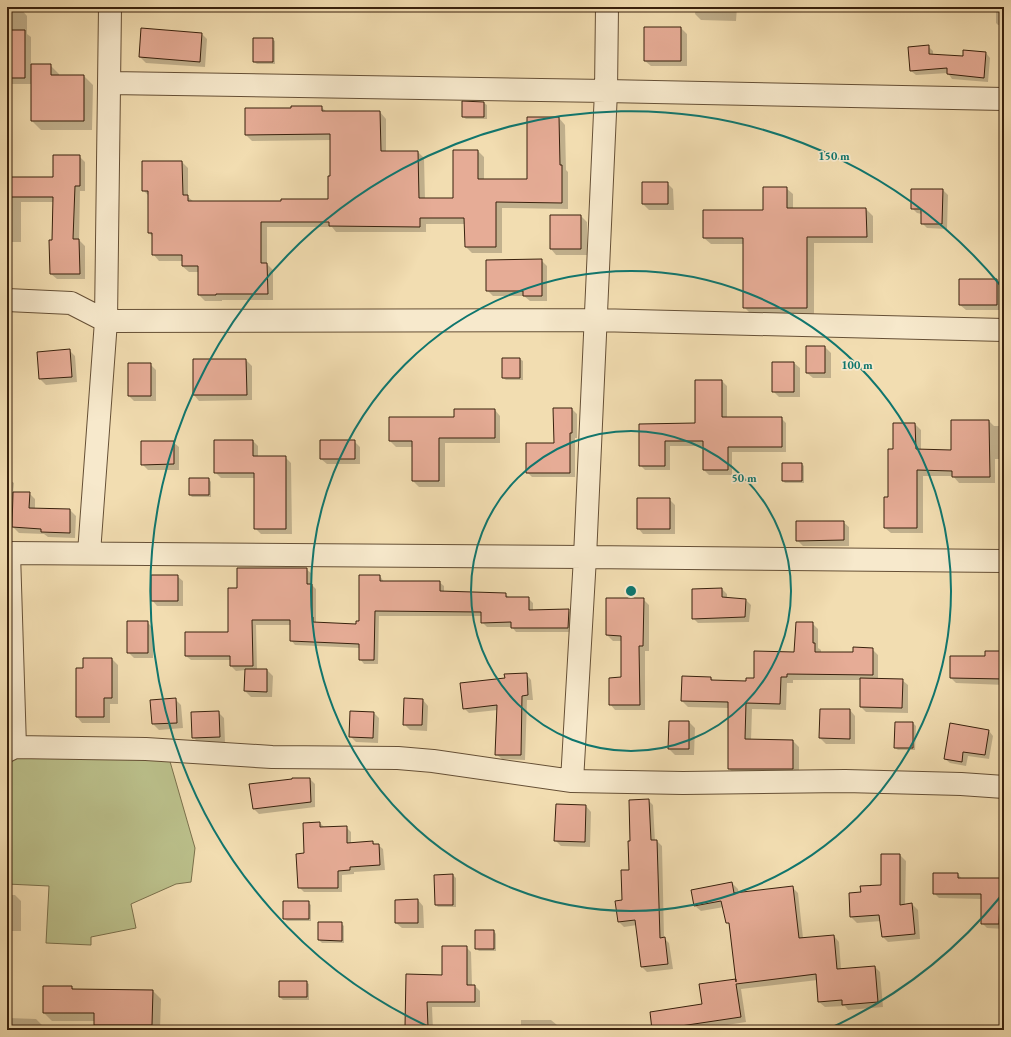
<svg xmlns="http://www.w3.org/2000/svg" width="1011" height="1037" font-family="'EB Garamond',serif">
<rect width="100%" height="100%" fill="#f2ddb1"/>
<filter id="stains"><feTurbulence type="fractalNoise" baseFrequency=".005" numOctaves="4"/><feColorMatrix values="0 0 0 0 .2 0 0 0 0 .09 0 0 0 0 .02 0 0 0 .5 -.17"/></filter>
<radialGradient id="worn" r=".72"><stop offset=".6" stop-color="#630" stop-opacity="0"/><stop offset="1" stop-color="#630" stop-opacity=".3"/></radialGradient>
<!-- green -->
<path fill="#bbc08b" stroke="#7a704c" d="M25 754 169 758 195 848 191 882 176 884 131 904 136 928 91 937V945L46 943 49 886 7 884V761Z"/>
<!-- shadow -->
<path fill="#0003" d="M696 7H737L736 21 701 20 695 14Z
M996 7H1004V25H998L996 23Z
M7 9H21L27 16V34L31 37V65H50L59 74V76H84L93 85 92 130H41L32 121V84H7Z
M681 28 687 34V66H651L645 61Z
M142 30 202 34 207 39 205 67 146 63 140 57Z
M272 39 275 41V64H257L254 62Z
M928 46 933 51V55L964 57 986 53 990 58 988 82 952 79 948 73 916 75 911 71Z
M484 103 487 105V119H466L463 117Z
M321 107 327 112H380L386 119V152H418L424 158 425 199H454L478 151 484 157V180H528L559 118 565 125 566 170 568 172V209L502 208V253H472L466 247 465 224H426V232H336L332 227H267V264L273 270V300H222V301H205L199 295V272H189L182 266V261H159L153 254V237L149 233V196L143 190 182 162 188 168V197L194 202H282L329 200 331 140 252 141 246 135 292 109Z
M79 156 85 162V191H80L79 240 85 246V279H57L51 274 54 202H21V242H7V178H54Z
M667 183 673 189 674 210H649L643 204Z
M786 188 793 194V209H866L873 216V243H814V314H751L744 307V244H711L704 238 764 211Z
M943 190 948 195 947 229 927 228 922 223V214L917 213 912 208Z
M551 216H581L587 222V255H556L551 249Z
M541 260 547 266V301H530L524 296H493L487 290Z
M996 280 1002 286V310H966L960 305Z
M825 347 831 353V378H813L807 373Z
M69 350 75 356 77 382 46 385 40 379 38 353Z
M503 359H520L523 361V380H506L503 378Z
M246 360 252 366V400L199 401 194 395Z
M773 363H794L800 368V397H779L773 391Z
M150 364 156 370V401H134L129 396Z
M722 381 727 386V418H781L786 423V452H732V475H709L704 470V446H670V470H645L640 465V425L696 424Z
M572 409 577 414V438H575V477H532L527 472 555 444Z
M495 410 500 416V443H445V487H419L413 481V447H396L390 441 455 418Z
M989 421 994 426H1004V459H995V483H959L953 476H923V533H891L885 528 894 450 915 424 921 430V450L952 451Z
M253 441 258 446V457H285L291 463 292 534H261L255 528V478H221L215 472Z
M354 441 360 447V464H327L321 459Z
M173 442 179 447V470H148L142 464Z
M802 464 804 466V483H785L783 481Z
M7 478 14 483 13 493H29L35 499V509L70 510 76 516 75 538 48 537 44 534 19 533 13 527 14 500H7Z
M209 479 211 482V497H192L190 495Z
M669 499 675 505V534H643L638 528Z
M843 522 849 527V546H803L797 540Z
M306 569 311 573V584L316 589V622L318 624 357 625 360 622 380 576 384 582H439L444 586V592L505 594 510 598H528L533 603V611L568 610 573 615V632H516L512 627H487L482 622V616H379L378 664H364L360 659V648L295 645 291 640V625H256L257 670H267L273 676 272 697H251L245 691 246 670 236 671 231 666V660H191L186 656 229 633 238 589Z
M177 576 183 581V606H157L152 600Z
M722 589 727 594V598L746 600 751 605 749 622 698 623 693 618Z
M643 599 649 605V651H645V710H615L610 704 622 678V641H613L607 635Z
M147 622 153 628V658H134L128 652Z
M812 623 818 629V648L821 650V653H854L872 649 878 655V679L902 680 908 685V713L866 712 861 707V680H793V683H787L786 710 752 709 751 740 793 741 799 747V775H736L729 769V708L688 707 682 701 711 678 715 682H747L755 679 795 653Z
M1004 652V685L956 683 951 678 986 657Z
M84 659H112L118 665V704H110V723H82L77 717 84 669Z
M526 674 531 680 533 700H527L525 760 502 759 496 754 498 710 469 713 464 708 506 679Z
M176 700 181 705 183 728 159 730 153 724Z
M423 700 428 706 427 731 410 730 404 724Z
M821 710H850L855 716V744H826L820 738Z
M218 712 224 718 225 742 199 743 193 737Z
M374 713 379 718 378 743 356 742 350 736Z
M670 722H689L695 728 694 755H675L669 749Z
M896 723H913L916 726 915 750H898L895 748Z
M951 724 989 731 993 736 989 759 968 756 966 766 950 763 945 759Z
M310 779 315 784V807L259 814 254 809Z
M648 800 653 805 655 841H657L662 846 664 938 669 943 673 969 647 972 642 967 637 925 624 927 619 922 630 871 631 842Z
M586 806 591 812 590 847 561 846 555 840Z
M320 823 324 827H346L351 832V843L373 842 375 845H378L383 849 385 870 354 872V874L342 875V892H304L299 887 305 854Z
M900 855 906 861 905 905 912 904 918 910 920 939 888 942 882 936 881 921 857 923 851 917 850 894 862 893 882 886Z
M958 874 962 879H1004V929L987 928 982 923V899L939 898 934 893Z
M453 875 456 878V907H438L436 905 435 876Z
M732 883 738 889 739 894 792 887 798 893 803 938 834 936 839 942 841 969 875 967 880 972 883 1007 848 1010 845 1006 825 1007 819 1002 818 980 741 989 746 1022 695 1030H653L704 1005 737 982 730 925 727 923 724 907 701 911 695 906Z
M7 895H15L21 901V931H7Z
M418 900 423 906 424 928H402L396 923Z
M308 902 311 905V921H287L284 919Z
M319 923H341L344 926V943H322L319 940Z
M494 931 496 934V951H479L476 948Z
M466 947 471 952 472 986H475L480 991V1007H432L433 1030H409L406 1027Z
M280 982H306L309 984V1000H283L280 997Z
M71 987 75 990 153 991 161 999 160 1030H100L95 1024V1021H52L44 1013Z
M9 1018 36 1019 42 1025 41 1030H9Z
M521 1020H551L557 1025V1029L605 1030H521Z"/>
<!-- building -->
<path fill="#e6ac96" stroke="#38210d" d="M644 27H681V61H644Z
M141 28 202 33 200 62 139 57Z
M7 30H25V78H8Z
M253 38H273V62H253Z
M929 45V54L963 56V50L986 52 984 78 947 74V68L910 71 908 47Z
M31 64H51V75H84V121H31Z
M462 101 484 102V117H462Z
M291 106H322V111H380L381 151H418L419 198H453V150H478V179H527V117H559L560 165H562V203L496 202V247H465L464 218H420V227L329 226V222H261V263H267L268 294H216V295H198V266H182V255H152V233H148V191H142V161H182L183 195H188V201H281V199H328V176H330V134L245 135V108H291Z
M53 155H80V186H75L73 239H79L80 274H50L49 240H52L53 197H7V177H53Z
M642 182H668V204H642Z
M763 187H787V208H866L867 237H807V308H743V238H703V210H763Z
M911 189H943L942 224H921V209H911Z
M550 215H581V249H550Z
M542 259V296H523V291H486V260Z
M959 279H997V305H959Z
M806 346H825V373H806Z
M70 349 72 377 39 379 37 352Z
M502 358H520V378H502Z
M193 359H246L247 395H193Z
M772 362H794V392H772Z
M128 363H151V396H128Z
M695 380H722V417H782V447H728V470H703V441H665V466H639V424L695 423Z
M553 408H572V433H570V473H526V443H554Z
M454 409H495V438H439V481H412V441H389V417H454Z
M951 420H989L990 477H952V471L917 470V528H884V497H888V449H893V423H915L916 449 951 450Z
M214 440H253V456H286V529H254V473H214Z
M320 440H355V459H320Z
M141 441H174V464L141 465Z
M782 463H802V481H782Z
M189 478H209V495H189Z
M13 492H30L29 508 70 509V533L41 532V529L12 527Z
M637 498H670V529H637Z
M796 521H844V540L796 541Z
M237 568H307V584H312V617H313V622L356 624V621H359V575H380V581H440V591L506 593V597H529V610L569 609 568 628H511V622L481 623V612L375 611 374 660H359V644L290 641V620H252L253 666H230V656H185V632H228V588H237Z
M151 575H178V601H151Z
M722 588V597L746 599 745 617 692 619V589Z
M606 598H644L643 646H639L640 705H609V678L621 677V636L606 635Z
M127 621H148V653H127Z
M796 622H813V643H815V652H853V647L873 648V675L787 674V677H781L780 704 746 703 745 739 793 740V769H728V702L681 701 682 676 711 677V680L746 681V678H754V651L794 652Z
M985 651H1004V679L950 678V656H985Z
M83 658H112V698H104V717H76V668H83Z
M245 669H267V692L244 691Z
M527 673 528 695 522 696 521 755H495L497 705 463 709 460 683 505 678 504 674Z
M860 678 903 679 902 708 860 707Z
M176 698 177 723 152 724 150 700Z
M404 698 423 699 422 725H403Z
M820 709H850V739L819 738Z
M219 711 220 737 192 738 191 712Z
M350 711 374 712 373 738 349 737Z
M669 721H689V749H668Z
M895 722H913V748H894Z
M950 723 989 730 985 755 963 752 962 762 944 759Z
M292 778H310L311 802 253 809 249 784 292 779Z
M649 799 651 840H657L660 938 665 937 668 964 641 967 635 920 618 922 615 901 622 900 621 870H629L628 841H630L629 800Z
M556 804 586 805 585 842 554 841Z
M320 822V827L347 826V843L373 841V844H379L380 865 350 867V870L338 871V888H298L296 854 304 853 303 823Z
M881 854H900V905L912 903 915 934 882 937 879 915 850 917 849 893 861 892 860 886 881 885Z
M933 873H958V878H1004V902H1000L999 924H981V894H933Z
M453 874V905H435L434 875Z
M732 882 734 893 793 886 799 938 834 935 837 969 875 966 878 1002 842 1005V1000L818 1002 816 974 736 984 741 1017 674 1027 675 1030H652L650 1012 702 1004 699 984 736 979V982L729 923H726L721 901 694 906 691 890Z
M418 899V923H395V900Z
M283 901H309V919H283Z
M318 922H342V941L318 940Z
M475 930H494V949H475Z
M442 946H467V985H475V1002H427L428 1027H405L406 974 442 975Z
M279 981H307V997H279Z
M43 986H72V989L153 990 152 1025H94V1013H43Z"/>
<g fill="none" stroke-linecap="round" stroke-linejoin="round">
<!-- minor casing -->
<g stroke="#665036" stroke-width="24">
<path id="minor" d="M110 83 606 91 1004 99
M7 300 71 303 106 321 595 320 1004 330
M7 553 585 557 1004 561
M89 553 106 321 110 7
M15 747 146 749 272 757 398 758 433 761 572 781 683 783 845 781 961 784 1004 787
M7 751 15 747 9 553
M572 781 585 557 606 91 607 7"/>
</g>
<!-- minor -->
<use href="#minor" stroke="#f7e9cc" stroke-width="22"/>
</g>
<!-- distance rings -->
<g fill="none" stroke="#0f766e" stroke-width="2">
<circle cx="631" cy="591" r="160"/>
<circle cx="631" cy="591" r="320"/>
<path d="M1001 896A480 480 0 0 1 826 1030M436 1030A480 480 0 1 1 1001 286"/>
</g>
<circle cx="631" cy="591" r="6" fill="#0f766e" stroke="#f7e9cc" stroke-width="2"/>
<g font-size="12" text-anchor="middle" font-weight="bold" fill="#0f766e" stroke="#f7e9cc" stroke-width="3.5" stroke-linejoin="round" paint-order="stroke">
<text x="834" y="160">150 m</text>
<text x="857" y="369">100 m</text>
<text x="744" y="482">50 m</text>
</g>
<!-- margin -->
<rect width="1011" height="1037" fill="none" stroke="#f2ddb1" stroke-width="24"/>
<rect x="8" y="8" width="995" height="1021" fill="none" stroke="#38210d" stroke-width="2"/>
<rect x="12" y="12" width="987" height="1013" fill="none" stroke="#38210d"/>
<rect width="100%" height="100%" filter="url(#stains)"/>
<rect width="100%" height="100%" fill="url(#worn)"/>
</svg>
